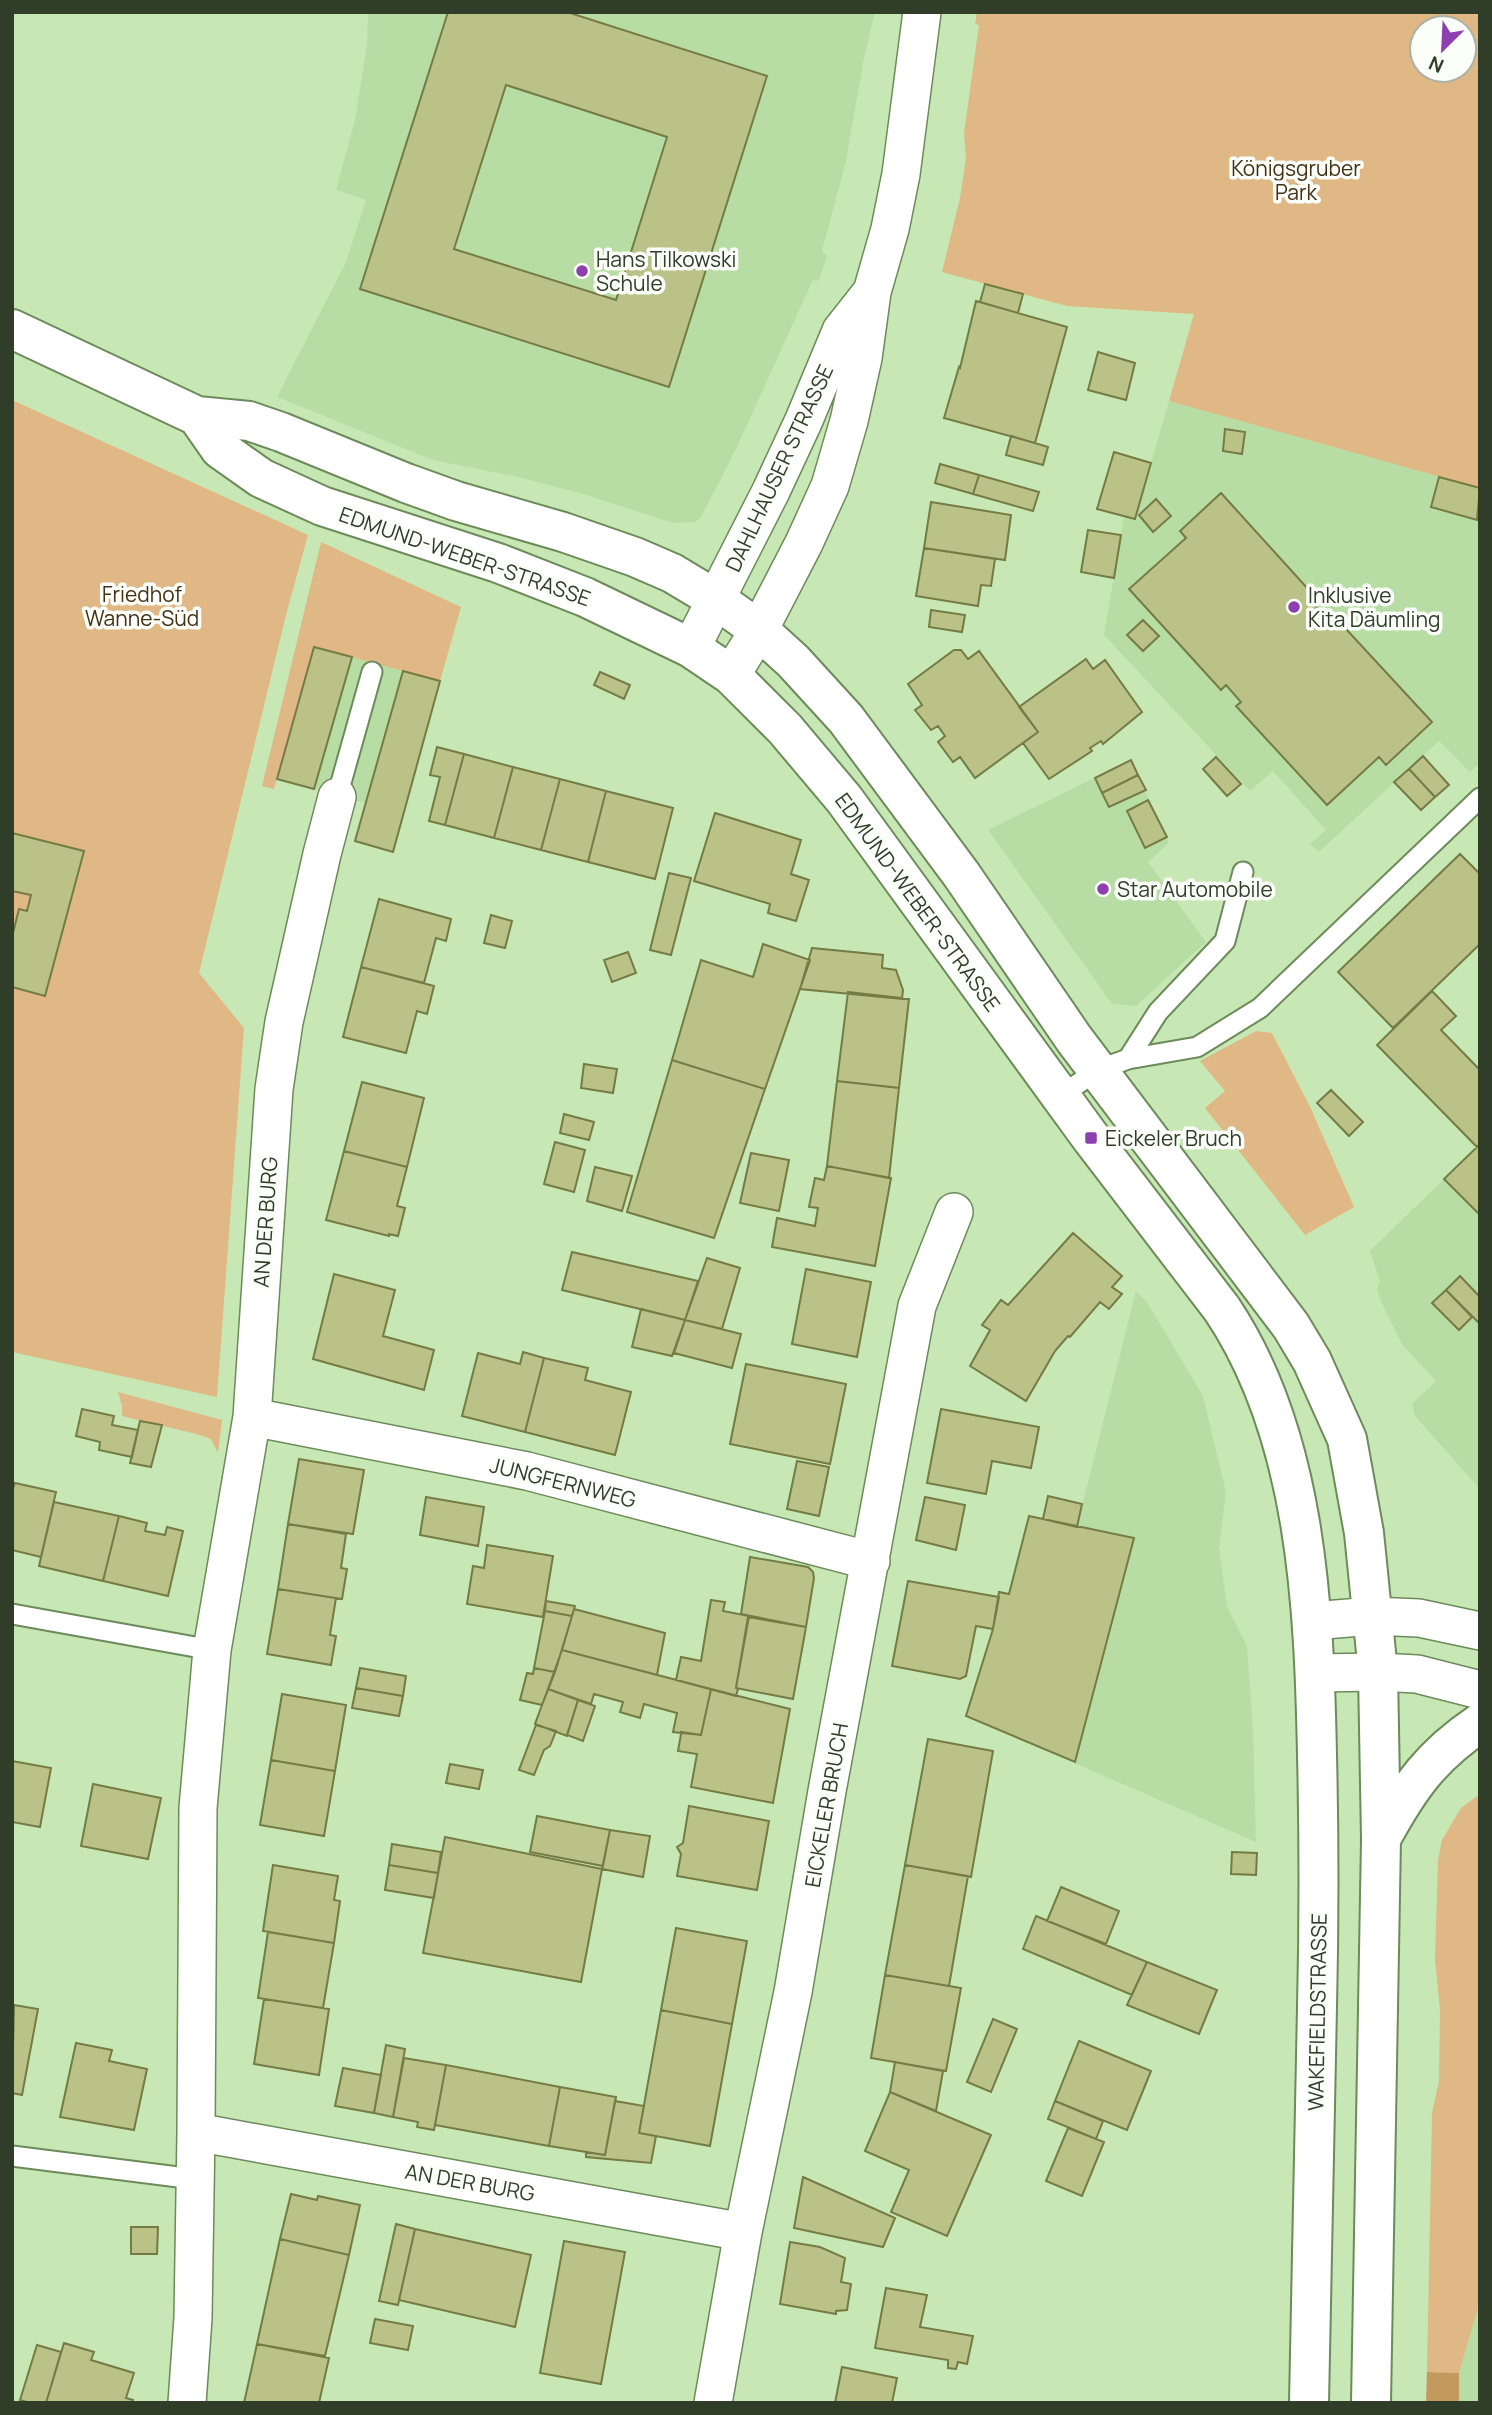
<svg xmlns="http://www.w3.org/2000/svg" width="1492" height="2415" font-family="Manrope,sans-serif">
<rect width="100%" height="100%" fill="#c7e8b4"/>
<!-- built -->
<path fill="#b8dda4" d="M368 12H875L864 58 846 161 822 251 827 256 819 281 813 280 735 451 701 517 695 522 673 523 583 494 518 477 433 460 277 397 346 262 366 200 336 190 355 120 367 44Z
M1169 401 1480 488V763L1470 772 1439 741 1319 852 1310 844 1326 830 1273 771 1250 791 1104 635 1124 516 1135 519Z
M314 647 440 681 393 852 355 841 366 803 277 779Z
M1131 760 1169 843 1148 862 1206 942 1136 1006 1112 1004 988 830Z
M1480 1144V1489L1415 1416 1412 1404 1436 1381 1402 1344 1397 1334 1380 1299 1377 1289 1380 1282 1370 1251Z
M1136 1291 1147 1302 1203 1396 1226 1492 1219 1549 1227 1606 1247 1646 1253 1728 1256 1842 966 1716 993 1629 999 1592 1009 1593 1029 1516 1077 1526Z
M1480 2301V2403H1459V2373Z"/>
<!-- green -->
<path fill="#dfb885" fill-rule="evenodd" d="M977 12H1480V488L1169 401 1194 314 1067 306 942 272 960 198 966 158 964 133 979 25 975 24ZM1422 28H1464V70H1422Z
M12 400 308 535 287 611 199 973 244 1028 217 1397 12 1352Z
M321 542 461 607 440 681 314 647 274 789 262 786Z
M1256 1031 1272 1033 1311 1109 1354 1207 1305 1235 1205 1108 1225 1091 1200 1061Z
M118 1392 222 1420 218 1453 211 1439 200 1435 122 1416V1406Z
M1480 1794V2301L1459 2373 1427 2372 1432 2113 1439 2081 1440 2010 1435 1960 1438 1860 1442 1840 1461 1808Z"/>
<!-- forest -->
<path fill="#c4995d" d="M1427 2372 1459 2373V2403H1426Z"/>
<!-- building -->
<path fill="#bac288" stroke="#747b44" stroke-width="2" fill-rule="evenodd" d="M448 12H567L767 76 669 387 360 289ZM506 85 667 137 616 300 454 249Z
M985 284 1023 294 1018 313 980 302Z
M976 301 1067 327 1035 443 944 418 959 367 960 368Z
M1098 352 1135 363 1126 400 1088 390Z
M1225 429 1245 432 1242 454 1223 451Z
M1011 436 1048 447 1043 465 1006 455Z
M1114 452 1151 463 1135 519 1097 509Z
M940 464 979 475 973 494 935 483Z
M979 475 1039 492 1033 511 973 494Z
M1439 477 1480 488 1477 520 1431 507Z
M1221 493 1318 600 1314 604 1329 621 1334 616 1432 722 1386 765 1379 757 1327 805 1236 706 1241 702 1226 685 1221 690 1129 589 1186 538 1180 531Z
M1156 499 1171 516 1153 532 1139 515Z
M931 502 1011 515 1005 560 924 548Z
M1088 530 1121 535 1114 578 1081 572Z
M924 548 995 559 991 586 981 585 978 606 916 596Z
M931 610 965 615 962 632 929 627Z
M1143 620 1159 636 1143 651 1127 635Z
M314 647 352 657 314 789 277 779Z
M954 650H961L968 659 979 651 1038 732 975 778 960 757 953 762 938 742 945 736 938 726 931 730 915 710 922 705 908 684Z
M1086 659 1093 669 1105 660 1142 712 1103 744 1101 741 1090 748 1092 751 1049 779 1023 743 1038 732 1019 707Z
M403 671 440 681 393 852 355 841Z
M600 672 630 685 624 699 594 685Z
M437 747 464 754 445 825 429 821 440 777 430 775Z
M464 754 513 767 494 838 445 825Z
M1423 756 1449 785 1435 797 1409 769Z
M1216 757 1241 784 1227 796 1203 769Z
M1131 760 1138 775 1102 793 1095 778Z
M513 767 560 779 541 850 494 838Z
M1409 769 1435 797 1421 810 1394 782Z
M1138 775 1146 790 1109 807 1102 793Z
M560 779 606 791 588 862 541 850Z
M606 791 673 808 655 879 588 862Z
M1148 800 1167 837 1145 848 1127 811Z
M715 813 801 840 791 874 809 880 796 921 768 913 770 904 694 881Z
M12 833 84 851 45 996 12 987V937L19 909 27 911 31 895 12 891Z
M1460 854 1480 874V944L1393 1028 1338 972Z
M669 873 691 878 671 955 650 950Z
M379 899 451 919 446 941 436 938 424 983 361 967Z
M491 915 512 921 505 948 484 943Z
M763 944 810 960 765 1089 672 1060 701 960 753 977Z
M812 948 883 955 882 968 896 970 903 990 902 999 800 989Z
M628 952 636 973 612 982 604 960Z
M361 967 434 986 427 1014 417 1011 406 1053 343 1037Z
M1432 991 1456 1016 1441 1030 1480 1070V1144L1477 1147 1377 1045Z
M848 992 909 999 899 1088 837 1081Z
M672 1060 765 1089 714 1238 627 1212Z
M584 1064 617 1069 613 1093 581 1088Z
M837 1081 899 1088 889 1178 827 1166Z
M362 1082 424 1098 407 1167 344 1151Z
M1331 1090 1363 1122 1349 1136 1317 1103Z
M564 1114 594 1122 589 1140 560 1133Z
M555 1142 585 1150 574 1192 544 1184Z
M1480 1144V1215L1444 1179Z
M344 1151 407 1167 397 1206 405 1208 398 1236 389 1234V1236L326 1220Z
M751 1153 789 1160 779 1211 740 1203Z
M827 1166 891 1178 875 1266 772 1247 777 1218 815 1226 818 1208 809 1207 815 1178 824 1180Z
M595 1167 632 1176 622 1211 587 1201Z
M1073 1233 1122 1276 1112 1287 1122 1294 1109 1309 1100 1302 1070 1337 1068 1336 1055 1351 1026 1401 970 1366 990 1330 982 1325 1001 1300 1008 1305Z
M572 1252 698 1281 685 1320 562 1290Z
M707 1258 740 1268 722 1329 685 1320Z
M806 1269 871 1282 857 1357 792 1344Z
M334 1274 395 1290 383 1336 434 1350 424 1390 313 1359Z
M1460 1276 1480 1297V1324L1446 1290Z
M1446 1290 1472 1317 1459 1330 1432 1303Z
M641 1309 685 1320 672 1356 632 1347Z
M685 1320 741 1334 732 1368 674 1353Z
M523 1352 544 1358 525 1432 462 1416 478 1353 520 1364Z
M544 1358 588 1368 585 1380 631 1392 615 1455 525 1432Z
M746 1364 846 1384 830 1464 730 1444Z
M82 1409 114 1416 112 1425 138 1430 132 1457 99 1450 100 1442 76 1436Z
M941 1409 1039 1427 1031 1468 992 1461 986 1494 927 1483Z
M140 1421 162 1425 151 1467 130 1463Z
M299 1459 364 1470 353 1534 288 1524Z
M797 1461 829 1467 819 1516 787 1509Z
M15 1483 56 1492 41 1557 12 1550V1491Z
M1048 1496 1082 1504 1077 1527 1043 1519Z
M426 1497 484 1507 478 1546 420 1535Z
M925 1497 965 1505 956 1550 916 1540Z
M54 1502 119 1516 103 1581 39 1566Z
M119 1516 147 1523 145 1531 165 1535 167 1527 183 1531 168 1596 103 1581Z
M1029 1516 1134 1538 1075 1762 966 1716 993 1629 999 1592 1009 1594Z
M288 1524 346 1534 341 1568 347 1569 342 1599 278 1589Z
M487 1545 553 1556 543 1617 467 1604 473 1566 484 1568Z
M750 1557 808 1567 813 1572 814 1578 806 1627 741 1614Z
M908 1581 999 1597 993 1629 976 1626 966 1676 960 1679 892 1666Z
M278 1589 336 1598 330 1635 336 1636 331 1665 267 1654Z
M711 1600 725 1602 723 1611 749 1616 736 1688 738 1689 736 1696 676 1680 681 1657 701 1661Z
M546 1601 575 1606 572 1616 545 1611Z
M574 1609 665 1633 657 1675 562 1650Z
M545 1611 572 1616 555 1672 534 1668Z
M748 1617 806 1627 793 1699 736 1688Z
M562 1650 711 1689 701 1735 673 1732 677 1713 644 1704 640 1718 620 1712 623 1702 594 1694 591 1704 548 1689Z
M360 1668 406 1676 403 1696 356 1688Z
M534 1668 555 1672 542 1705 520 1700 527 1673 533 1674Z
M356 1688 403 1696 399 1716 352 1708Z
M548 1689 578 1700 567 1736 535 1724Z
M711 1689 790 1709 773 1803 691 1787 697 1754 678 1751 681 1734V1732L701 1735Z
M282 1694 346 1705 335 1771 271 1760Z
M578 1700 595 1706 583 1741 567 1735Z
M536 1725 556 1731 550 1746 544 1750 534 1775 519 1770Z
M928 1739 993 1751 971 1877 905 1865Z
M271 1760 335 1771 324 1836 260 1825Z
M12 1761 51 1768 40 1827 12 1822Z
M450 1764 483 1770 479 1789 446 1783Z
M93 1784 161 1798 148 1859 81 1846Z
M689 1806 769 1821 757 1890 677 1876 681 1854 677 1847 683 1843Z
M537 1816 610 1830 603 1866 530 1852Z
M610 1830 650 1836 643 1877 602 1869Z
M445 1837 602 1869 581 1982 423 1953Z
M392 1844 441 1852 438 1873 389 1865Z
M1232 1852 1257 1853 1256 1875 1231 1874Z
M273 1865 338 1876 334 1900 340 1901 334 1943 263 1931Z
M389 1865 438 1873 434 1898 385 1890Z
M905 1865 968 1876 949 1986 885 1975Z
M1061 1887 1119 1911 1106 1944 1047 1921Z
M1036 1916 1147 1962 1132 1995 1023 1949Z
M676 1928 747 1941 732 2024 661 2010Z
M268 1932 334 1943 323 2008 258 1998Z
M1147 1962 1217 1990 1199 2034 1127 2005Z
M885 1975 961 1988 946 2071 871 2058Z
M264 1999 329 2009 319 2075 254 2064Z
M14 2005 38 2009 22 2095 12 2093Z
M661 2010 732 2024 710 2146 639 2133Z
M993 2019 1017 2029 991 2092 967 2082Z
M1079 2041 1151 2071 1127 2130 1055 2101Z
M76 2043 112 2050 109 2061 147 2069 134 2130 60 2117Z
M386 2045 405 2049 393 2117 374 2113Z
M404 2058 446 2065 434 2130 417 2127 418 2122 393 2117Z
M895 2062 943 2071 936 2111 890 2092Z
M446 2065 560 2087 549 2146 435 2125Z
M343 2068 381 2075 374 2113 335 2106Z
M560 2087 616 2097 605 2155 549 2146Z
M890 2092 991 2135 947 2236 891 2212 909 2170 865 2151Z
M615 2101 644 2106 639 2133 656 2136 651 2163 586 2157V2152L605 2155Z
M1055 2101 1103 2121 1096 2139 1048 2119Z
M1068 2128 1104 2142 1082 2196 1046 2181Z
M803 2177 895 2218 883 2247 794 2228Z
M291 2194 317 2200 318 2196 360 2205 349 2255 280 2239Z
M396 2224 415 2229 398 2305 379 2301Z
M131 2227H158L157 2254H131Z
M415 2229 531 2255 515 2327 399 2300Z
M280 2239 349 2255 325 2356 257 2344Z
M564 2241 625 2252 601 2384 540 2373Z
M790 2242 820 2247 845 2258 841 2282 851 2284 847 2310 836 2311V2314L780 2304Z
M886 2288 927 2295 920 2327 973 2336 967 2364 958 2362 956 2369 948 2368V2360L875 2348Z
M375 2319 413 2326 408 2350 370 2343Z
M64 2343 94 2352 91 2360 134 2373 126 2398 133 2400 132 2403H46Z
M257 2344 329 2358 319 2403H244Z
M37 2345 61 2352 46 2403H30L20 2400Z
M842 2367 897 2378 892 2403H835Z"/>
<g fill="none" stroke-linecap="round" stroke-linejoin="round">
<!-- service casing -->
<g stroke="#6c8a5a" stroke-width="23">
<path id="service" d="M337 797 372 672
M1128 1059 1158 1012 1225 941 1243 872
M1060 1096 1098 1070 1128 1059 1197 1047 1260 1008 1480 798
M12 1614 212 1650
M12 2156 194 2179"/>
</g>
<!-- minor casing -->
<g stroke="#6c8a5a" stroke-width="40">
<path id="minor" d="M691 648 771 491 804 420 841 331 871 293
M731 675 759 630 804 543 830 486 849 421 863 358 872 292 890 229 901 174 922 12
M252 1417 527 1471 871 1561
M1312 1621 1373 1616 1419 1618 1480 1631
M1316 1673 1378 1672 1417 1674 1480 1690
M196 2132 743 2232
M187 2403 193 2318 196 2132 198 1808 212 1650 252 1417 274 1089 284 1022 322 854 337 797
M713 2403 743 2232 793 1992 827 1791 917 1306 954 1212"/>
</g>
<!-- secondary casing -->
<g stroke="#6c8a5a" stroke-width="42">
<path id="secondary" d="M12 329 197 416 249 421 281 432 406 483 456 501 563 532 635 557 672 573 717 600 759 630 793 661 846 719 961 874 1074 1039 1291 1326 1312 1361 1347 1439 1364 1533 1378 1672 1381 1839 1371 2403
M197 416 220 449 261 478 322 506 498 563 585 597 691 648 731 675 785 729 844 799 1091 1138 1222 1309C1307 1436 1314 1607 1317 1755 1319 1839 1319 1923 1317 2007 1314 2139 1311 2271 1309 2403
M1382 1837C1410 1786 1431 1756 1480 1723"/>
</g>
<!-- service -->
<use href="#service" stroke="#fff" stroke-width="19"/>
<!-- minor -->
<use href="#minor" stroke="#fff" stroke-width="37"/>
<!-- secondary -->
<use href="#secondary" stroke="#fff" stroke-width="38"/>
</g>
<!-- markers -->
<g fill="#8e3faf" stroke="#fbfef9" stroke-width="2.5">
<circle cx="582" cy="271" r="7"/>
<circle cx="1294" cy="607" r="7"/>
<circle cx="1103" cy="889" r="7"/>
<rect x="1084" y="1131" width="14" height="14" rx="3.5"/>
</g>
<g text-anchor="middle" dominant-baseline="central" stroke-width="7" stroke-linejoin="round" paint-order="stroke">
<!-- park labels -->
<g font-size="21" fill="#433116" stroke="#fbfef9">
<text x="1296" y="168">Königsgruber<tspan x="1296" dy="24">Park</tspan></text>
<text x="142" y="594">Friedhof<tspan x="142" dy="24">Wanne-Süd</tspan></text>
</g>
<!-- poi labels -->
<g font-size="21" fill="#303d29" stroke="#fbfef9" text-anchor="start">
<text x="596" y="259">Hans Tilkowski<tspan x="596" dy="24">Schule</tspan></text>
<text x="1308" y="595">Inklusive<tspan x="1308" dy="24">Kita Däumling</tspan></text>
<text x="1117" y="889">Star Automobile</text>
<text x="1105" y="1138">Eickeler Bruch</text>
</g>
<!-- street labels -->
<g font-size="21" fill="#303d29" stroke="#fbfef9">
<text transform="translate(779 468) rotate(-65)">DAHLHAUSER STRASSE</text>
<text transform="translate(465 556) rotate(19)">EDMUND-WEBER-STRASSE</text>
<text transform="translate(918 902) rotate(54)">EDMUND-WEBER-STRASSE</text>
<text transform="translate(265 1222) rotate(-86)">AN DER BURG</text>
<text transform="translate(563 1482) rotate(14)">JUNGFERNWEG</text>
<text transform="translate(826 1805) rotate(-80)">EICKELER BRUCH</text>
<text transform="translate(1317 2012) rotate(-89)">WAKEFIELDSTRASSE</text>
<text transform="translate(470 2182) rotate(10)">AN DER BURG</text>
</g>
</g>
<!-- border -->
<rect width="1492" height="2415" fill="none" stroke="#303d29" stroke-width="28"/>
<!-- north arrow -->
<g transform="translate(1443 49) rotate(204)"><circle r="33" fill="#fbfef9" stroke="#aab1a6" stroke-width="2"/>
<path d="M0-5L12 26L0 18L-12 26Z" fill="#8e3faf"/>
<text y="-10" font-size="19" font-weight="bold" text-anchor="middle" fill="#303d29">N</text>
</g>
</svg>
